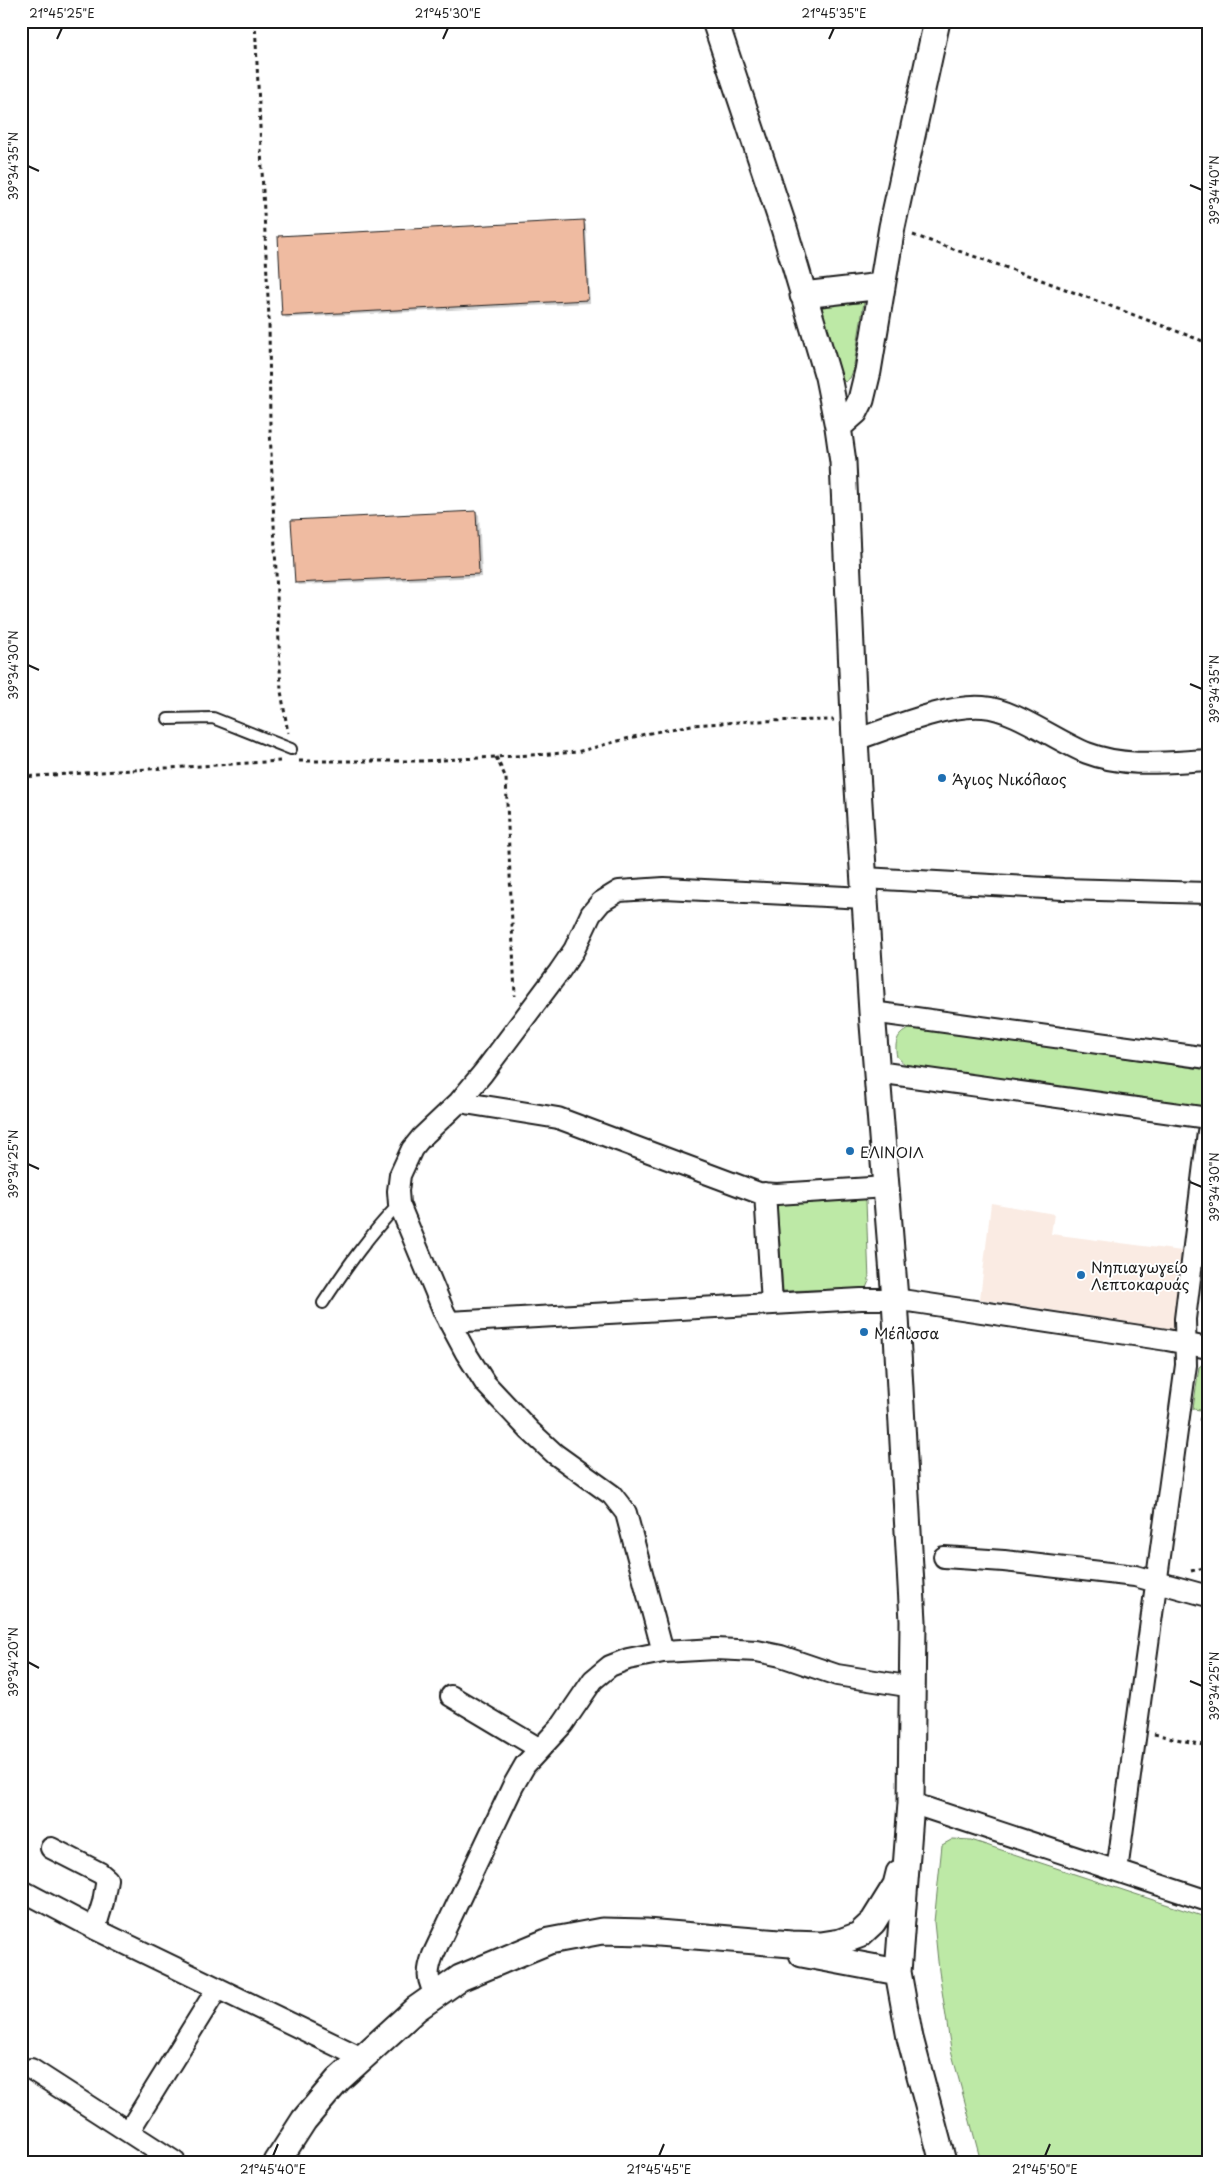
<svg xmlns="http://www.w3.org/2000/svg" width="1229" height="2183" font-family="'Playpen Sans',sans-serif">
<rect width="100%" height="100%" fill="#fff"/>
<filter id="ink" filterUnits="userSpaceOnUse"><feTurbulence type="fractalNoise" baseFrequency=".02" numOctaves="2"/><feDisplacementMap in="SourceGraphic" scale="10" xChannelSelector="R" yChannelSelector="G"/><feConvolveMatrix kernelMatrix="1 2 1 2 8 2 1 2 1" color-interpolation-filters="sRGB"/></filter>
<g filter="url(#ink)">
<!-- built -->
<path fill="#faebe3" d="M991 1203 1054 1214 1051 1234 1182 1251 1173 1329 980 1299Z"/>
<!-- green -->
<path fill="#bde9a6" stroke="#6c8261" d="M864 302 853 371 850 378 845 382 839 376 820 306Z
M919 1028 1208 1070V1110L907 1066 897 1057C893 1039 900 1028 919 1028Z
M863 1197 866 1201 869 1281 866 1288 783 1291 777 1203Z
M1204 1363 1208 1364V1411L1193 1409 1199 1367Z
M953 1839 971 1840 1208 1918V2162H981L951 2050 939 1971 934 1922 942 1845Z"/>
<!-- shadow -->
<path fill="#0003" d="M583 221 586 225 590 303 286 318 283 315Z
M476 512 479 515 482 577 299 585 296 582Z"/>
<!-- building -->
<path fill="#efbba1" stroke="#1c1c1c" d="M584 220 588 300 282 316 278 236Z
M476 511 479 574 295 583 291 520Z"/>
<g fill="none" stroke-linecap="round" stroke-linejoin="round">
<!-- service casing -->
<g stroke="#1c1c1c" stroke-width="14">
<path id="service" d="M168 719 213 718 291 749
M323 1303C346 1268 369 1235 399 1204"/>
</g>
<!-- minor casing -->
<g stroke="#1c1c1c" stroke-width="24">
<path id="minor" d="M855 740C891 728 946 704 983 707 1015 709 1056 741 1087 753 1126 768 1167 762 1208 760
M864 878 1063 889 1208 893
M872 1012 1208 1058
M877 1072 1208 1118
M459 1102 558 1118 759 1193 777 1194 886 1187
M765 1193 772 1304
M449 1322 861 1299H895L1167 1340 1208 1348
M944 1557 1004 1561 1135 1576 1208 1596
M663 1652 626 1513 612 1495 555 1454 530 1431 485 1383 466 1353 444 1312 399 1204 398 1191 400 1175 412 1149 421 1138 459 1102 483 1073 559 972 574 950 591 914 601 902 619 891 664 888 865 898
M451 1696 540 1749
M911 1803 1208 1901
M51 1848 100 1873 107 1879 103 1902 95 1929
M1117 1871 1186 1365 1185 1319 1208 1132
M21 1890 95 1929 362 2058
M437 1995C426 1981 427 1971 433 1955L513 1786 525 1765 563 1724 593 1680 610 1666 628 1659 663 1652 716 1649 757 1651 781 1656 837 1675 913 1687
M31 2069 175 2162
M129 2131 217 1989"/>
</g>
<!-- tertiary casing -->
<g stroke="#1c1c1c" stroke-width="29">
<path id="tertiary" d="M715 21 784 228 828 377 838 427 843 462 855 740 872 1012 895 1299 913 1621 911 1803 898 1972 910 2038 943 2162
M803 295 882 286
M838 427 855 412 861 400 868 371 892 227 937 21
M802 1954 898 1972
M277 2162 304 2120 338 2080 416 2009 460 1978 549 1941 602 1931 646 1932 791 1944 821 1945 840 1942 859 1935 873 1922 896 1885 899 1873"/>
</g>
<!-- path -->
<path stroke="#1c1c1c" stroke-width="3" stroke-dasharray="4 4" stroke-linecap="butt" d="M255 21 269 319 270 428 281 691 288 733
M913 235 1036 278 1208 343
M496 757 506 778 515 996
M299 761H424L550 754 577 752 645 734 692 725 753 721 834 720
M21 777 280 761
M1199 1419 1208 1420
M1191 1571 1208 1567
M1154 1734 1208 1746"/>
<!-- service -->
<use href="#service" stroke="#fff" stroke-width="10"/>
<!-- minor -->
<use href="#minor" stroke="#fff" stroke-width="20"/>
<!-- tertiary -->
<use href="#tertiary" stroke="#fff" stroke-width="25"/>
</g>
</g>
<!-- ticks -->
<path fill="none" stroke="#1c1c1c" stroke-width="2" d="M57 39 62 28M443 39 448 28M829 39 834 28M28 166 39 171M1190 185 1202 190M28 665 39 670M1190 684 1202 689M28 1164 39 1169M1190 1182 1202 1187M28 1662 39 1668M1190 1681 1202 1686M273 2156 278 2144M659 2156 664 2144M1045 2156 1050 2144"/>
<!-- markers -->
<g fill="#1f6fb2" stroke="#fff" stroke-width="2">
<circle cx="942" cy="778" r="5"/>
<circle cx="850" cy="1151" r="5"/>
<circle cx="1081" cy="1275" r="5"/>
<circle cx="864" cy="1332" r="5"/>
</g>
<g text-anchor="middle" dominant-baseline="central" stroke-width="4" stroke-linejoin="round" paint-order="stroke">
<!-- poi labels -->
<g font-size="15" fill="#1c1c1c" stroke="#fff" text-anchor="start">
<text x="952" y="778">Άγιος Νικόλαος</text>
<text x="860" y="1151">ΕΛΙΝΟΙΛ</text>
<text x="1091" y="1266">Νηπιαγωγείο<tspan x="1091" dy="17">Λεπτοκαρυάς</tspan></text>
<text x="874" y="1332">Μέλισσα</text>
</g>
</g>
<!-- margin -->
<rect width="1229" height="2183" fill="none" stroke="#fff" stroke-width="55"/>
<rect x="28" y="28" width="1174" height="2128" fill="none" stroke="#1c1c1c" stroke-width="2"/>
<g font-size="12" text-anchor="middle" fill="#1c1c1c">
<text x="62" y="18">21°45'25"E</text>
<text x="448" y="18">21°45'30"E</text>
<text x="834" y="18">21°45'35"E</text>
<text transform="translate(14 166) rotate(-90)" y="4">39°34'35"N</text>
<text transform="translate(1215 190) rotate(-90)" y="4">39°34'40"N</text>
<text transform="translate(14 665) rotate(-90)" y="4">39°34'30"N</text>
<text transform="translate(1215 689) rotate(-90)" y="4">39°34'35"N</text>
<text transform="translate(14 1164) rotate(-90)" y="4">39°34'25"N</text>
<text transform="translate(1215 1187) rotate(-90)" y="4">39°34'30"N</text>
<text transform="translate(14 1662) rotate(-90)" y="4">39°34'20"N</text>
<text transform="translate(1215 1686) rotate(-90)" y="4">39°34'25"N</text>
<text x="273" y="2174">21°45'40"E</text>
<text x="659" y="2174">21°45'45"E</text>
<text x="1045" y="2174">21°45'50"E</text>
</g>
</svg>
